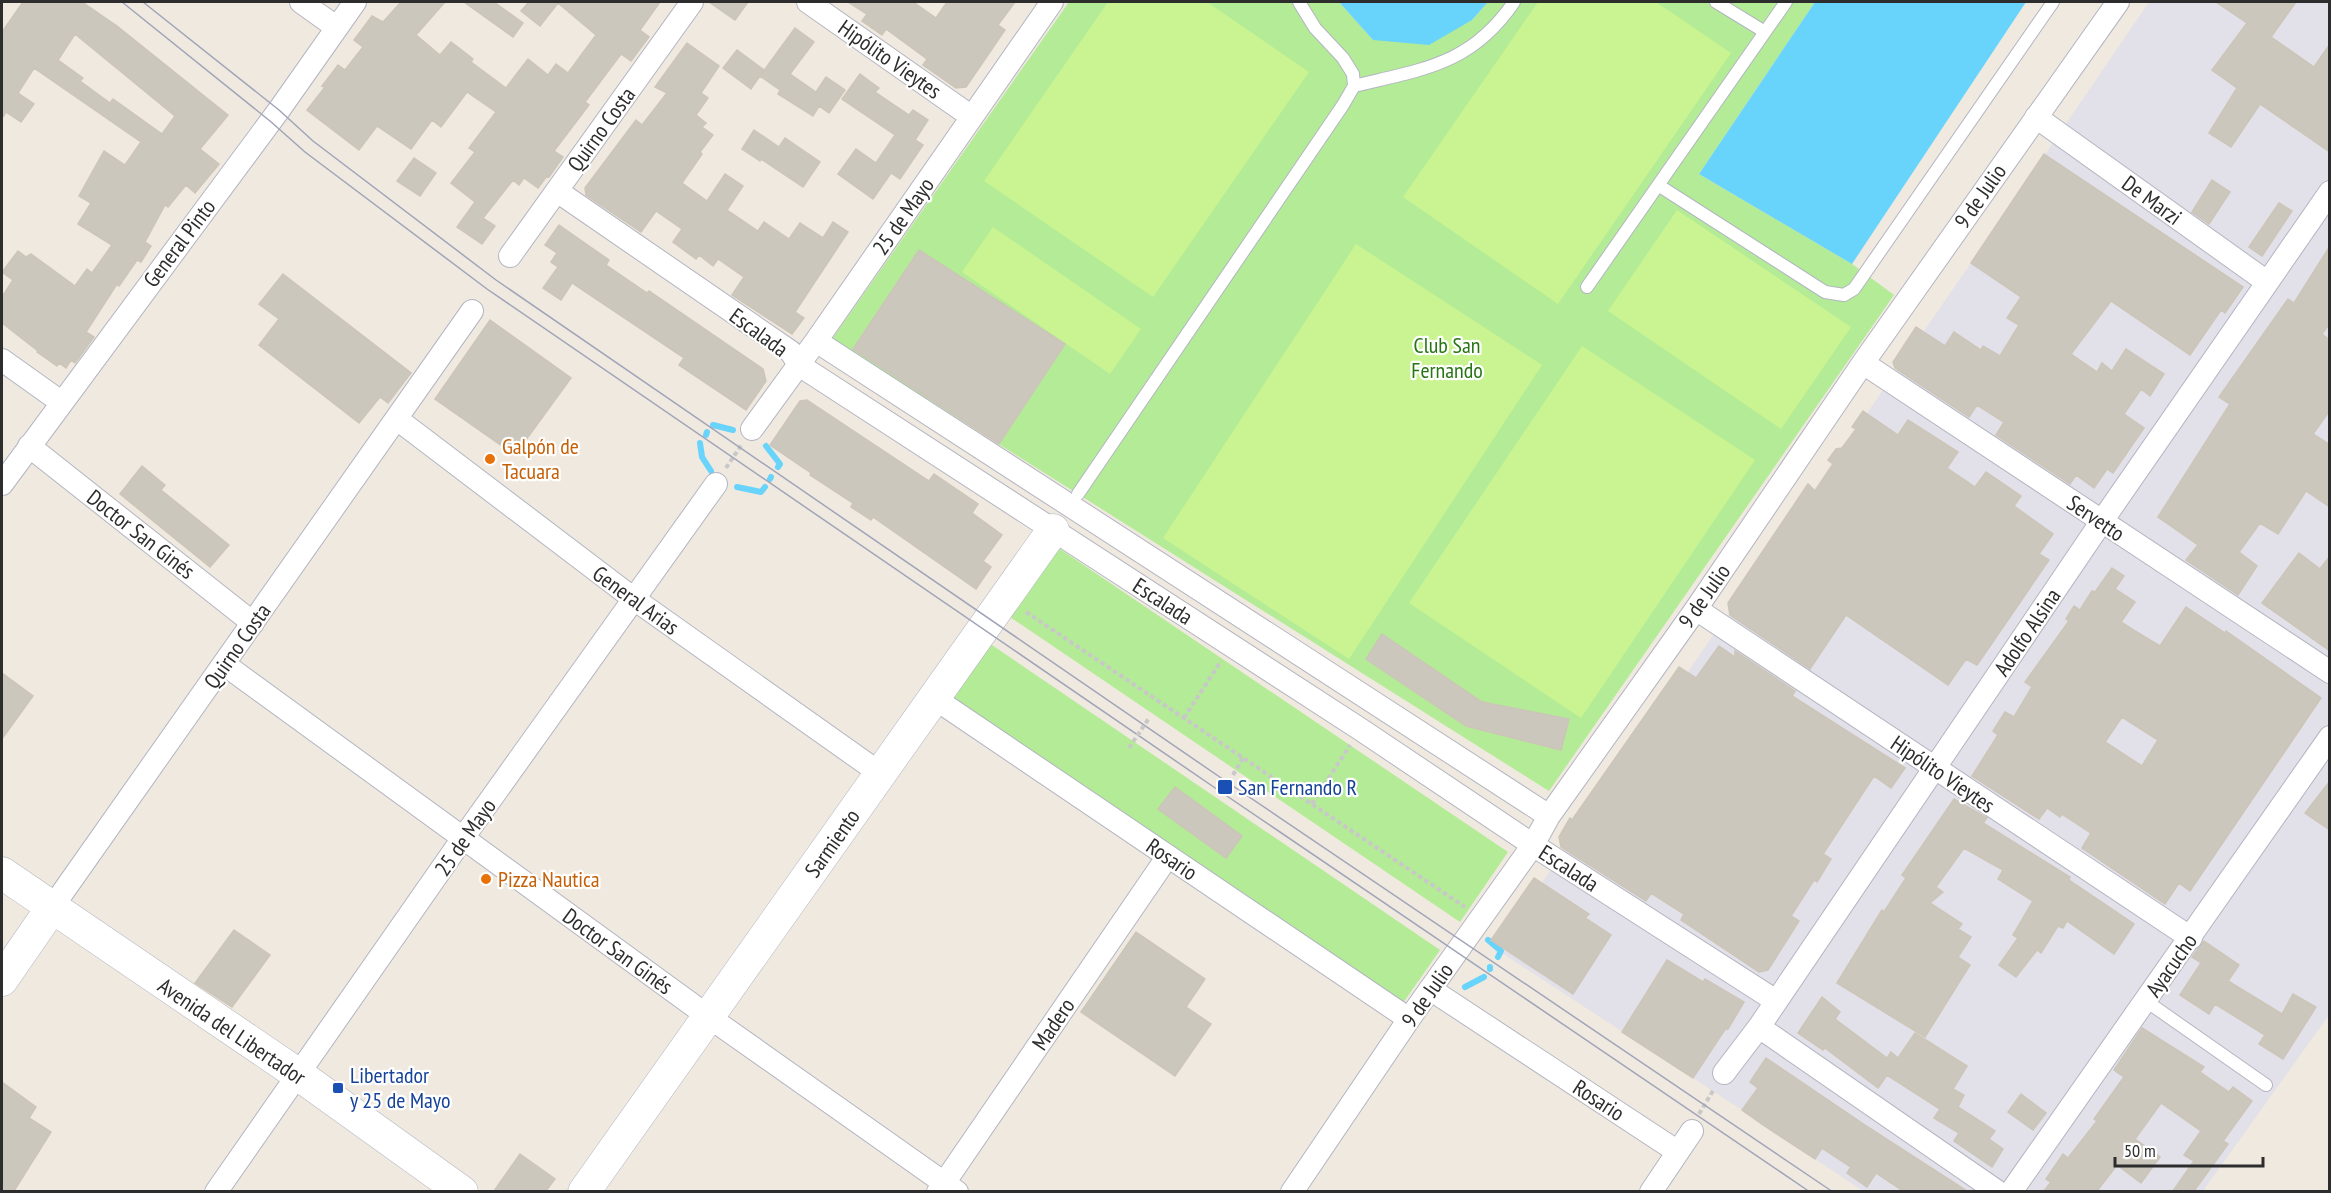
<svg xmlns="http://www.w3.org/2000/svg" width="2331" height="1193" font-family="'PT Sans Narrow',sans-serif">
<rect width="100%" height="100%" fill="#f0e9df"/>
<!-- industrial -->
<path fill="#e2e0e8" d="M2149 2H2329V1015L2203 1191H1863L1742 1110 1496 949 1971 263Z"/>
<!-- green -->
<path fill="#b3eb96" d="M1069 2H1339L1373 40 1472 20 1488 2H1815L1699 174 1852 264 1894 295 1549 791 832 339Z
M1054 545 1508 852 1460 922 1007 615Z
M986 641 1440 950 1403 1003 949 696Z"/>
<!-- pitch -->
<path fill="#c9f491" d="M1108 2H1207L1309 72 1153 297 984 181Z
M1538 2H1656L1731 53 1558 304 1403 197Z
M1677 210 1851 327 1781 429 1608 311Z
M993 227 1141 329 1110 374 962 272Z
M1356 244 1542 365 1349 659 1163 538Z
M1582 346 1755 460 1581 718 1409 603Z"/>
<!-- water -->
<path fill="#68d3fb" d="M1339 2H1488L1472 20 1429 45 1373 40Z
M1815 2H2026L1852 264 1699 174Z"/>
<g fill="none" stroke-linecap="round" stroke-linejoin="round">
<!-- stream -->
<path stroke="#68d3fb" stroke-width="6" d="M713 425 733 430
M706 435 707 432
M700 443 702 457 711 471
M766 446 780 464 778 467
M770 479 771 477
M737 487 761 492 765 487
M1488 940 1501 951 1498 957
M1490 969V967
M1465 987 1484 977"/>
</g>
<!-- building -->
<path fill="#cbc7bd" stroke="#ccc5b8" stroke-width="1.5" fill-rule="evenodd" d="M23 2H82L117 26 228 115 200 149 219 164 195 193 186 185 168 207 165 205 145 242 151 246 141 262 137 260 119 286 117 284 86 332 94 337 75 363 71 360 66 368 59 363 57 366 37 352 38 351 2 323V297L13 280 2 272 18 251 26 257 31 254 75 286 87 269 92 273 112 245 78 224 91 203 79 196 104 151 125 165 141 142 34 68 18 93 34 104 21 122 6 112 2 118V32ZM75 34 175 116 162 134 113 99 110 103 80 81 83 78 58 60Z
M401 2H445L416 35 440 55 451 42 473 59 471 62 506 88 528 59 548 75 556 64 568 73 596 35 558 3 540 26 521 11 529 2H660L640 30 649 37 631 61 621 54 585 102 589 105 554 151 563 157 549 177 547 176 538 188 524 178 519 185 513 180 483 218 495 226 482 244 457 227 475 202 451 183 475 152 469 148 496 112 467 92 441 127 432 120 411 149 377 126 359 150 307 110 325 87 322 86 338 65 345 70 363 47 354 40 372 16 383 22Z
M464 2H494L523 23 513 37Z
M709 2H748L735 20Z
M848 2H913L936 18 947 2H1015L998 25 1005 30 966 87 956 88 923 65 927 59 886 29 882 35 862 21 867 14Z
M2216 2H2296L2271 37 2314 67 2330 44V152L2260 104 2231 147 2209 133 2237 88 2212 70 2247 23Z
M795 28 814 42 790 74 816 92 826 77 845 90 829 113 819 106 813 116 778 94 780 90 760 76Z
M687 43 719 66 701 93 708 98 696 115 706 123 702 127 713 135 700 152 702 154 682 183 707 201 725 174 743 186 727 210 758 231 764 222 789 239 800 223 823 238 833 222 848 232 795 312 804 318 792 334 732 295 744 277 718 259 713 266 699 255 696 259 673 242 682 229 656 211 641 232 586 195 585 188 636 120 642 125 667 93 655 87Z
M737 50 764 70 751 89 723 68Z
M860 74 879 88 875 92 909 115 913 110 928 120 915 140 923 145 900 179 891 173 873 199 838 174 856 149 876 163 895 135 842 99Z
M754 130 779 147 785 138 820 162 803 187 761 159 760 161 742 149Z
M2044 154 2243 287 2225 313 2221 310 2190 355 2111 301 2071 354 2097 372 2102 363 2112 371 2126 349 2164 374 2150 396 2141 389 2124 414 2144 428 2113 473 2107 469 2094 488 2076 475 2070 484 1996 435 2004 422 1977 405 1969 417 1895 368 1893 362 1916 327 1945 346 1954 332 1981 350 1983 346 2000 356 2019 325 2007 318 2021 297 1971 263Z
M414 158 436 173 420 196 397 181Z
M2212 180 2230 192 2209 224 2192 212Z
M2279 203 2292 211 2262 256 2249 247Z
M559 225 609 260 606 265 628 280 647 293 649 291 763 369 766 381 746 410 679 365 684 358 572 283 561 300 543 288 558 267 551 262 557 253 545 245Z
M2330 246V323L2322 334 2330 340V410L2313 434 2330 445V507L2306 491 2278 534 2260 523 2239 552 2257 566 2238 595 2186 560 2198 545 2158 517 2230 404 2219 397 2288 299 2294 303Z
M919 250 1065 344 999 444 853 349Z
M283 274 411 373 388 403 380 397 359 423 259 345 279 319 259 304Z
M490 320 571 378 515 455 435 399Z
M807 400 929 481 934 474 978 504 972 513 1002 535 983 561 991 567 976 589 873 517 871 520 851 507 853 503 810 475 811 473 770 445 800 401Z
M1863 411 1898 435 1908 420 1958 452 1947 468 1975 487 1986 472 2021 496 2014 506 2053 534 2039 554 2049 560 1977 665 1966 659 1948 685 1846 615 1810 669 1730 615 1728 603 1808 484 1815 491 1833 464 1828 460 1836 449 1842 448 1856 429 1852 427Z
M142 466 165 485 161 490 229 545 210 567 120 494Z
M2299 553 2320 569 2330 556V651L2262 603Z
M2112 568 2124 576 2115 589 2135 602 2121 622 2135 631 2160 646 2186 607 2225 633 2226 631 2321 698 2190 891 2179 883 2165 904 2082 848 2091 833 2062 814 2060 817 2047 808 2039 819 1972 776 1998 735 1993 731 2005 712 2014 717 2032 687 2025 682 2069 621 2066 619 2074 606 2080 610 2092 591 2095 592ZM2122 717 2158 740 2142 766 2105 742Z
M1382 634 1482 702 1569 719 1561 750 1466 726 1366 659Z
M1719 646 1735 657V651L1795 691 1792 696 1905 768 1891 788 1874 776 1823 854 1831 859 1817 882 1814 880 1791 916 1799 921 1768 970 1759 972 1681 920 1684 914 1651 893 1646 901 1561 847 1559 837 1570 818 1572 820 1679 667 1696 678Z
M2 673 33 696 2 739Z
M2330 781V830L2305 813Z
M1175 787 1242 836 1226 858 1158 809Z
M1954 799 1987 818 1983 823 2070 877 2069 880 2134 924 2114 954 2067 921 2063 928 2058 926 2041 953 2037 950 2016 977 1999 965 2018 938 2013 935 2033 901 1998 879 2003 870 1964 848 1936 887 1943 892 1930 903 1962 924 1958 929 1971 937 1958 957 1970 965 1925 1037 1837 983 1882 910 1884 912 1906 878 1902 875Z
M1534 878 1589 914 1585 918 1611 935 1573 994 1491 940Z
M234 930 270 955 232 1007 195 983Z
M1136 932 1205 979 1186 1007 1211 1024 1175 1076 1081 1012Z
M2204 941 2239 965 2228 981 2282 1014 2293 994 2316 1007 2283 1059 2259 1044 2265 1035 2215 1004 2209 1014 2180 995 2201 963 2192 957Z
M1667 960 1703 982 1705 979 1744 1002 1728 1029 1726 1028 1693 1078 1622 1032Z
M1822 997 1840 1012 1835 1019 1887 1058 1891 1052 1898 1058 1915 1033 1967 1066 1953 1089 1964 1095 1958 1107 1995 1131 1989 1139 2003 1149 1992 1167 1954 1141 1959 1133 1934 1118 1940 1109 1887 1075 1878 1088 1825 1048 1823 1050 1798 1033Z
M2142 1028 2204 1067 2200 1072 2229 1092 2233 1087 2252 1101 2223 1141 2228 1144 2194 1191H2173L2194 1161 2184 1155 2201 1131 2161 1103 2135 1139 2160 1157 2141 1183 2117 1165 2097 1191H2044L2051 1182 2046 1179 2063 1154 2068 1158 2097 1121 2094 1119 2124 1077 2114 1070Z
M1766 1058 1865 1125 1967 1191H1903L1876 1173 1867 1187 1847 1173 1851 1167 1822 1148 1815 1159 1763 1125 1742 1110 1758 1088 1750 1082Z
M2 1082 36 1107 29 1118 51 1132 14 1191H2Z
M2021 1094 2046 1113 2033 1130 2008 1112Z
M520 1154 555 1179 546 1191H494Z"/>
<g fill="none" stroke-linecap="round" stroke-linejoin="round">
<!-- lane casing -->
<g stroke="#b3b5c2" stroke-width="14">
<path id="lane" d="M1716 2 1765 32
M1354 86C1423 69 1471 65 1514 2
M1658 185 1825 292 1844 295 1854 289 2053 2
M1587 287 1786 2
M1078 494 1343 105 1354 86 1353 74 1343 58 1315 28 1299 2
M2146 1001 2266 1085"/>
</g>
<!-- street casing -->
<g stroke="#b3b5c2" stroke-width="24">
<path id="street" d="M301 2 336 27
M808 2 972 117
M2036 117 2267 282
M557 191 791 352 799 365 1360 729 1533 845 1776 1001
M510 256 692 2
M816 341 1549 816
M2 360 61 402
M1863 363 2330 672
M397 419 634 599 881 774
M752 429 816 341 1052 2
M29 446 253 623
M2 484 279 110 355 2
M1696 609 2191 938
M224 664 709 1017 957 1192
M934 698 1409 1019
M51 909 472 311
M1430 989 1678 1152
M1759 1027 1998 1192
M1724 1073 1759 1027 2102 521 2330 192
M216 1192 463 838 716 484
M938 1192 1168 856
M1292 1192 1409 1019 1533 845 1549 816 1696 609 1863 363 2118 2
M1651 1192 1692 1131
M2011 1192 2330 737"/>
</g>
<!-- secondary casing -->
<g stroke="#b3b5c2" stroke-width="33">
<path id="secondary" d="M2 873 299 1075 462 1192
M2 980 51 909
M584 1192 1053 530"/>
</g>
<!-- path -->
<path stroke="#c8c8c8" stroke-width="4" stroke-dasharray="4.5 3" stroke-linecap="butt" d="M726 468 742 444
M1026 612 1465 907
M1184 718 1221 661
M1233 775 1243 758
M1312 804 1350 745
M1699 1114 1714 1089"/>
<!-- lane -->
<use href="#lane" stroke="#fff" stroke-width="12"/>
<!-- street -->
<use href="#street" stroke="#fff" stroke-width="22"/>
<!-- secondary -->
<use href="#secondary" stroke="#fff" stroke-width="32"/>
<!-- tram -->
<path stroke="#a0a4b9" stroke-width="1.5" d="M122 2 270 121 305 152 487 289 1221 792 1810 1192
M143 2 279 110 313 141 496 280 1227 782 1833 1192"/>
<!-- path-bridge -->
<path stroke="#c8c8c8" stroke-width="4" stroke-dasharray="4.5 3" stroke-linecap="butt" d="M1129 748 1149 718"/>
</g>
<!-- markers -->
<g fill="#e8710a" stroke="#fff" stroke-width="2">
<circle cx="490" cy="459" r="6"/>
<circle cx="486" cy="879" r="6"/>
</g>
<g fill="#1a4fb4" stroke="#fff" stroke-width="2">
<rect x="1217" y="779" width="16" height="16" rx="3"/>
<rect x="332" y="1082" width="12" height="12" rx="3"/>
</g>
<g text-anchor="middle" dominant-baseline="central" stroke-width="4.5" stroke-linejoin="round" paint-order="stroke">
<!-- street labels -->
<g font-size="22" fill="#2d2d2d" stroke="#fff">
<text transform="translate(890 59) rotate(35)">Hipólito Vieytes</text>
<text transform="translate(601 129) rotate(-54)">Quirno Costa</text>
<text transform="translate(1980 196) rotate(-55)">9 de Julio</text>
<text transform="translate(2152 200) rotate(36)">De Marzi</text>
<text transform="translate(903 216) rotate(-55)">25 de Mayo</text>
<text transform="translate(179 243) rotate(-53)">General Pinto</text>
<text transform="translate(759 332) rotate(36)">Escalada</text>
<text transform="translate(2096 518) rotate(34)">Servetto</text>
<text transform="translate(141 534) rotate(38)">Doctor San Ginés</text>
<text transform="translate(1704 596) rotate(-55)">9 de Julio</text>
<text transform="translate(636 600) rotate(36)">General Arias</text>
<text transform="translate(1163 601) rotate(33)">Escalada</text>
<text transform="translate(2027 632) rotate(-56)">Adolfo Alsina</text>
<text transform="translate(237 646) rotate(-55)">Quirno Costa</text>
<text transform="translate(1943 774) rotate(34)">Hipólito Vieytes</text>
<text transform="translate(465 837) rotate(-55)">25 de Mayo</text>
<text transform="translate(832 843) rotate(-55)">Sarmiento</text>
<text transform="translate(1172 859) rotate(34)">Rosario</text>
<text transform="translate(1569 868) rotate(33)">Escalada</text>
<text transform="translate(618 951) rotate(36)">Doctor San Ginés</text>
<text transform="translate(2171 965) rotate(-55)">Ayacucho</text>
<text transform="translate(1427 995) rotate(-55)">9 de Julio</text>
<text transform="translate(1053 1024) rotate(-56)">Madero</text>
<text transform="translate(232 1031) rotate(34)">Avenida del Libertador</text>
<text transform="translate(1599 1100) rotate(33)">Rosario</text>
</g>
<!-- park labels -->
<g font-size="22" fill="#277513" stroke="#fff">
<text x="1447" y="345">Club San<tspan x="1447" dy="25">Fernando</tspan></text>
</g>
<!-- food labels -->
<g font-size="22" fill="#c56008" stroke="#fff" text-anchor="start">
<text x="502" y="446">Galpón de<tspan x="502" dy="25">Tacuara</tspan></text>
<text x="498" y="879">Pizza Nautica</text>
</g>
<!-- transit labels -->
<g font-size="22" fill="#164399" stroke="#fff" text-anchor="start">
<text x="1238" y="787">San Fernando R</text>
<text x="350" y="1075">Libertador<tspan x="350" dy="25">y 25 de Mayo</tspan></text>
</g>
</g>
<!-- border -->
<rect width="2331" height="1193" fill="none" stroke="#2d2d2d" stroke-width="6"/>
<!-- scale -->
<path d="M2115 1157v9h148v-9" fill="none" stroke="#2d2d2d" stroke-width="3"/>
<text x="2124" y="1157" font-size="18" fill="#2d2d2d" stroke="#ffffff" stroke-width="4.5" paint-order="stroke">50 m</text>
</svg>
